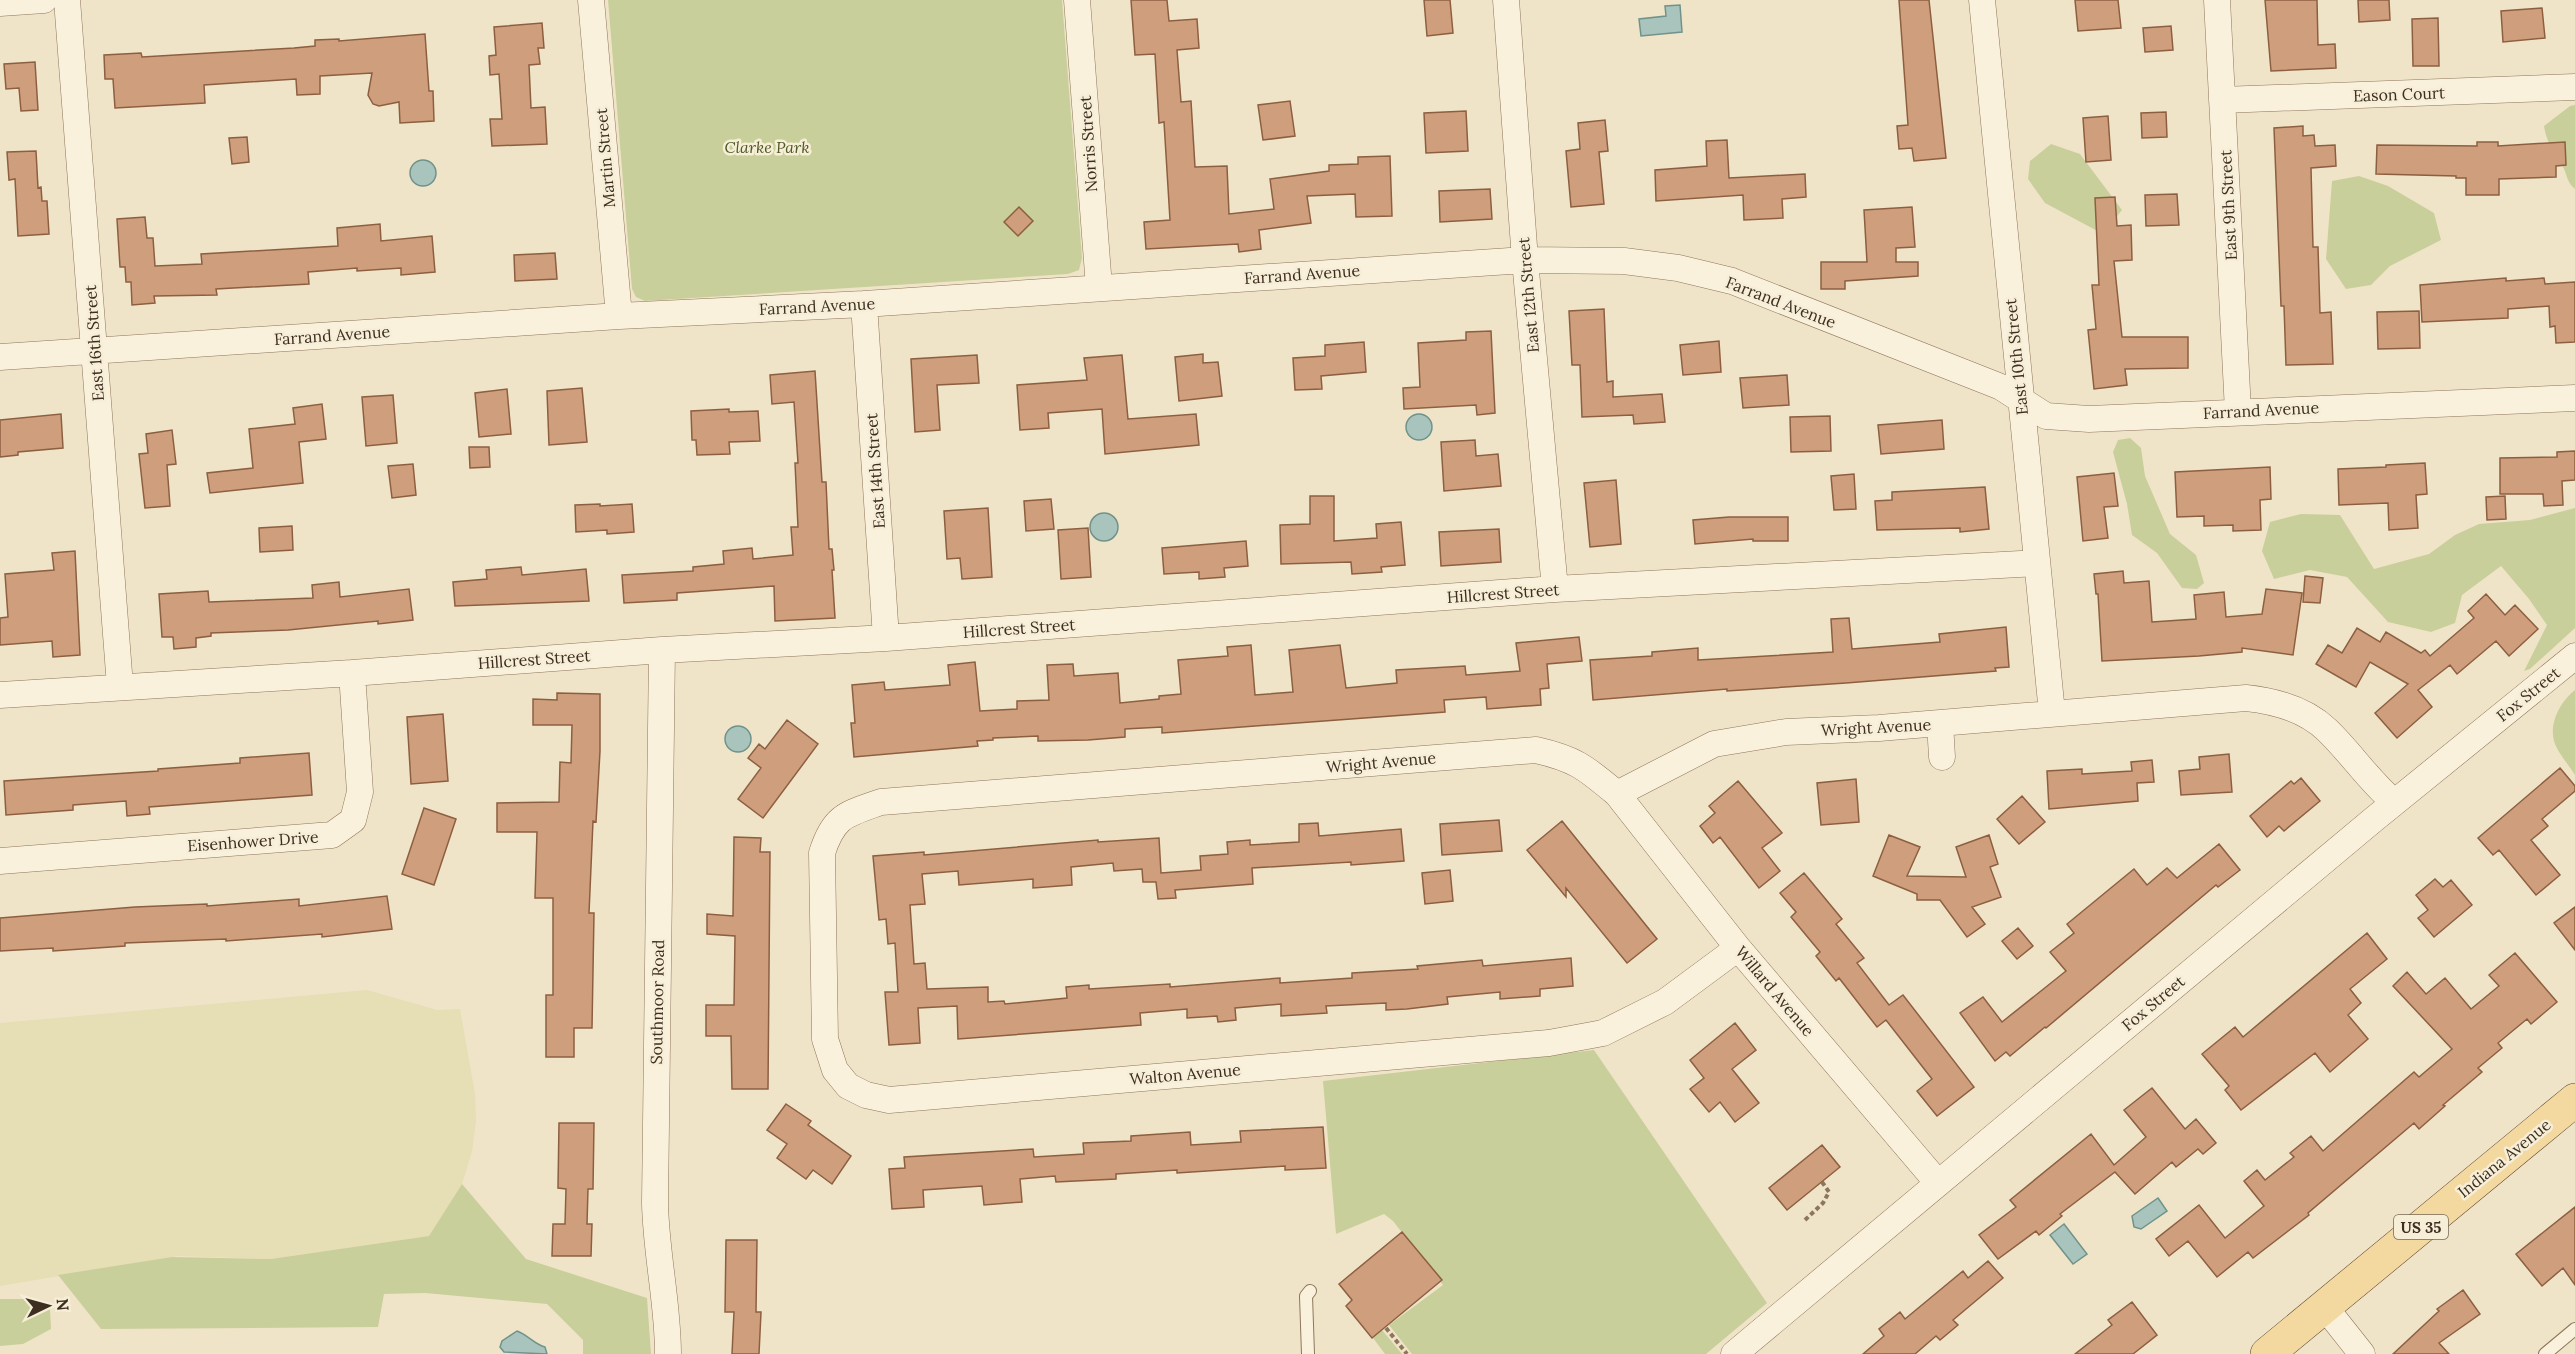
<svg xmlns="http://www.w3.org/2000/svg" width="2575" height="1354" font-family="Lora,serif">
<rect width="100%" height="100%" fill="#f0e4c8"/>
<!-- farmland -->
<path fill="#e6deb5" d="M367 990 437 1010 460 1009 475 1094 476 1121 472 1152 462 1184 429 1236 271 1259 178 1256 0 1286V1023Z"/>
<!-- green -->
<path fill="#c9cf9b" d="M608 0H1062L1082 258 1079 270 1068 274 645 301 636 297 632 289Z
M2575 105V189C2567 182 2568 178 2564 169 2555 152 2547 145 2544 126L2570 106Z
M2051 144 2080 154 2122 210 2103 234 2045 203 2028 179 2030 161Z
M2359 176 2388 186 2434 213 2441 240 2390 266 2371 285 2346 289 2326 259 2332 181Z
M2130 438 2141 448 2145 476 2170 534 2196 555 2204 583 2197 589 2182 588 2157 553 2132 535 2127 504 2113 452 2118 440Z
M2575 508V628L2530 669 2524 671 2547 625 2529 599 2501 566 2462 595 2455 623 2431 632 2388 622 2347 577 2310 570 2274 579 2262 551 2270 522 2301 514 2340 515 2374 569 2429 554 2455 535 2479 524 2530 520Z
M2575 690V775C2569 765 2557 752 2554 741 2549 722 2561 701 2575 690Z
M1594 1050 1767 1303 1706 1354H1412L1389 1325 1443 1285 1393 1221 1384 1214 1336 1234 1323 1081Z
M462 1184 526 1259 647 1298 651 1354H583V1340L547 1304 425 1293 384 1294 378 1327 101 1329 58 1275 172 1257 271 1259 429 1236Z
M0 1299H29L50 1309 51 1329 23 1344 0 1346Z
M1382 1330 1402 1354H1385L1373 1338Z"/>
<!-- water -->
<path fill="#a9c4bc" stroke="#6f938a" stroke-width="1.5" d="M1680 5 1682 32 1641 36 1639 19 1666 16 1665 6Z
M410 173a13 13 0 1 1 26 0a13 13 0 1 1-26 0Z
M1406 427a13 13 0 1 1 26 0a13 13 0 1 1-26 0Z
M1090 527a14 14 0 1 1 28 0a14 14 0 1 1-28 0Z
M725 739a13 13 0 1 1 26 0a13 13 0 1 1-26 0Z
M2158 1198 2167 1211 2141 1229 2134 1227 2132 1216Z
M2064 1224 2087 1254 2073 1264 2050 1235Z
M517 1331C528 1335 534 1344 545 1347L547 1354 504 1352 500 1347 502 1341Z"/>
<!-- building -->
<path fill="#cf9f7d" stroke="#8d5f41" stroke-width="1.5" d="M1131 0H1167L1169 21 1197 19 1199 48 1177 50 1181 102 1191 101 1195 167 1227 166 1229 214 1274 209 1270 179 1329 171V165L1358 164V157L1390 156 1392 216 1356 217 1355 194 1307 196 1311 223 1259 230 1261 249 1239 252 1238 244 1146 249 1144 222 1170 220 1164 122 1159 123 1155 54 1135 55Z
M1424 0H1450L1453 33 1427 36Z
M1899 0H1929L1946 158 1914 161 1912 148 1899 149 1897 126 1908 125Z
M2075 0H2118L2121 28 2078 31Z
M2265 0H2317L2318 45 2335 44 2336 68 2271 71Z
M2358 0H2389L2390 20 2359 22Z
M2542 8 2545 38 2503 42 2501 11Z
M2438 18 2439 66H2413L2412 19Z
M542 23 544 48H538L540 64 529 65 531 108 545 107 547 144 492 146 490 119H502L499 74 490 75 489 56 496 55 494 27Z
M2171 26 2173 50 2145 52 2143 28Z
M425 34 429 91H433L434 121 400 123 399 102 379 106 373 104 368 95 372 73 320 76V94L297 95 296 79 204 85 205 103 115 108 113 79H105L104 55 141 53 142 57 294 48 315 46V40L339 39V41Z
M35 62 38 110 21 111 19 88 6 89 4 64Z
M1290 101 1295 136 1263 140 1258 105Z
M1466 111 1468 151 1426 153 1424 113Z
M2166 112 2167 137 2142 138 2141 113Z
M2108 116 2111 160 2086 162 2083 118Z
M1605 120 1608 151 1599 152 1604 204 1571 207 1566 151 1580 149 1578 123Z
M2303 126V136L2314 135 2315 146 2335 145 2336 166 2311 168 2313 247H2318L2320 313 2331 312 2333 364 2286 365 2284 306H2281L2274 128Z
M247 137 249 162 232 164 229 138Z
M1727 140 1729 178 1805 174 1806 197 1782 199 1783 218 1744 220 1743 195 1656 201 1655 170 1707 166 1706 141Z
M2477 142H2498V146L2565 142 2566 165 2556 166V177L2499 179V195H2466V178H2456V176L2376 174 2377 145 2477 146Z
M36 151 38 188 41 187 42 201H47L49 234 18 236 15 179 9 180 7 152Z
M1490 189 1492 219 1440 222 1439 191Z
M2177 194 2179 225 2146 226 2145 195Z
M2115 197 2117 226 2131 225 2132 260 2114 261 2122 337H2188V368L2125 369 2127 385 2094 389 2088 330 2096 329 2092 285H2099L2095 198Z
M1019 207 1033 221 1018 236 1004 222Z
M1912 207 1915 247 1896 248V262H1918V276L1845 281V289H1821V262H1867L1864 210Z
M145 217 147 238H153L155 266 202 264 201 254 338 246 337 228 380 224 381 241 432 236 435 272 401 275V268L357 271V268L308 272 309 284 216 289 217 295 154 296 155 303 132 305 131 282H126L125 267H120L117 219Z
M555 253 557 279 515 281 514 255Z
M2506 278V281L2544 278 2545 284 2575 282V342L2556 343 2555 326 2550 327 2549 306 2508 309V318L2422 322 2420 285Z
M1604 309 1607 382 1613 381V397L1662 394 1665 422 1634 424 1633 415 1582 417 1580 365H1572L1569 311Z
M2419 311 2420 348 2378 349 2377 312Z
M1491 331 1495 413 1477 415 1476 405 1404 409 1403 388 1420 387 1418 343 1466 340V332Z
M1719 341 1721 372 1683 375 1680 345Z
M1364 342 1366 372 1321 376 1322 389 1295 390 1293 358 1325 356V345Z
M1203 354V363L1218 362 1222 396 1179 401 1175 357Z
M977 355 979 383 937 385 940 430 915 432 911 359Z
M1122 355 1128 419 1196 414 1199 445 1105 454 1102 409 1048 413 1049 428 1020 430 1017 385 1087 380 1084 358Z
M815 371 822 482H826L829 549H832L834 570H832L835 618 775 621 774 586 677 593V600L624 603 622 575 693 571V567L724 564 723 551 752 548 753 559 793 555 791 527H798L795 463H798L794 402 772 404 770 375Z
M1787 375 1789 405 1743 408 1740 378Z
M582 388 587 442 549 445 547 391Z
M507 389 511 434 479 437 475 393Z
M393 395 397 443 366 446 362 397Z
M322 404 326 439 299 442 303 483 210 493 207 473 253 468 249 429 295 424 293 408Z
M729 409V412L758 411 760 441 729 442 730 454 697 455 696 440H692L691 411Z
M61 414 63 448 18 452V455L0 457V420Z
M1830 416 1831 451 1791 452 1790 417Z
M1942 420 1944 449 1881 454 1878 425Z
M172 430 176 464 167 465 170 506 145 508 139 454 148 453 146 434Z
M1475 440 1476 456 1498 454 1501 486 1444 491 1441 442Z
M469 447H489L490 467 470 468Z
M2575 451V480L2562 481 2563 505 2544 506 2543 494H2500V458L2557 457V452Z
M2425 463 2427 494 2416 495 2418 528 2389 530 2388 503 2339 505 2338 469 2386 467V465Z
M413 464 416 495 392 498 388 466Z
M2270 467 2271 499 2260 500 2261 530 2233 531V525L2204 526V516L2177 517 2175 472Z
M2114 473 2118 506 2104 507 2108 538 2083 541 2077 477Z
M1854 474 1856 509 1834 510 1831 476Z
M1616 480 1621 544 1590 547 1584 483Z
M1985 487 1989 529 1960 532V528L1877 530 1875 501 1892 500V492Z
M1310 496H1334V541L1377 538 1376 524 1401 522 1405 565 1381 567 1382 572 1352 574 1351 562 1281 564 1280 525 1310 524Z
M2505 496 2506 519 2487 520 2486 497Z
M1051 499 1054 529 1026 531 1024 501Z
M600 504V506L632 504 634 532 607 534V530L576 532 575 505Z
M988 508 992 577 962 579 960 558 947 559 944 511Z
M1729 517H1788V541H1753V539L1695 544 1693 520Z
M292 526 293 550 260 552 259 528Z
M1088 528 1091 577 1061 579 1058 530Z
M1499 529 1501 562 1441 566 1439 532Z
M1246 541 1248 566 1224 568 1225 577 1199 579V572L1164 574 1162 548Z
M75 551 80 655 53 657 52 641 0 645V618L8 617 5 574 54 570 52 553Z
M521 567 522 575 586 569 589 601 455 606 453 582 487 579 486 570Z
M2123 571 2124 583 2149 581 2152 622 2196 619 2194 595 2224 592 2226 617 2262 614 2266 589 2302 593 2293 655 2242 648V652L2199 656 2102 661 2098 594H2096L2094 574Z
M2305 576 2323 578 2320 603 2303 602Z
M339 582 340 597 409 589 413 620 378 624V621L288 630 211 633V636L196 638V647L174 649 173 637H162L159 594 208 591 209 602 313 598 312 585Z
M2486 594 2505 615 2515 605 2538 629 2509 656 2496 641 2457 674 2450 665 2418 690 2432 707 2397 738 2375 713 2408 684 2370 662 2356 687 2316 664 2328 645 2342 653 2357 628 2380 642 2386 632 2421 653 2425 650 2430 656 2474 618 2468 611Z
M1849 618 1852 649 1940 642 1939 634 2006 627 2009 667 1995 668 1996 671 1846 683 1727 691V689L1593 700 1590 660 1652 656V652L1698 648V660L1833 652 1831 619Z
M1579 637 1582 661 1547 664 1549 688 1540 689 1541 705 1487 709 1486 697 1444 700 1445 712 1162 733V727L1125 729V737L1088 740 1038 741V736L993 738V740L977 741 978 746 854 757 851 723H855L852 685 884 682 885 690 950 685 948 665 975 662 980 711 1017 709V701L1049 700 1047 665 1073 664 1074 676 1118 673 1120 703 1159 699V696L1181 694 1178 660 1228 656 1227 647 1251 645 1255 695 1293 692 1289 650 1340 645 1346 688 1397 683 1396 670 1465 666 1466 675 1520 671 1516 643Z
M557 693 600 694V751L596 822 593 821 589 913H594L592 1028H574V1057H546V995H553V898H535L537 832H497V803L559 802 560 762 571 763 572 725H533V699L557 700Z
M443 714 448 781 411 784 407 717Z
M787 720 818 744 763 818 738 799 761 768 748 758 759 744 765 749Z
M309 753 312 795 149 807 150 814 127 816 126 801 73 805V810L6 815 4 781 158 771V769L240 763V758Z
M2229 754 2232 792 2181 795 2179 771 2200 769 2199 757Z
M2152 760 2154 782 2137 783 2138 801 2049 809 2047 771 2082 769V774L2132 771 2131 762Z
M2560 768 2575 786V791L2542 819 2548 826 2531 840 2560 875 2536 895 2499 850 2493 855 2478 838Z
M2301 778 2320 801 2284 831 2279 826 2267 837 2250 816 2291 781 2294 784Z
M1856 779 1859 822 1821 825 1817 783Z
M1738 781 1782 833 1762 848 1780 871 1759 888 1720 837 1713 843 1700 826 1715 813 1709 806Z
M2022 796 2045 822 2019 844 1997 819Z
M424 808 456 819 434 885 402 874Z
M1499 820 1502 851 1442 855 1440 824Z
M1562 821 1657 939 1627 963 1566 888V897L1527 850Z
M1318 823 1319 836 1401 829 1404 861 1351 865V862L1252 868 1253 884 1175 890 1176 898 1158 899 1156 882H1143L1142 869 1114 871 1113 863 1071 867 1072 885 1033 888V879L959 885 958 871 922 874 925 904 910 905 914 964 925 963 927 989 988 987V1002L1004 1001 1005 1004 1067 998 1066 987 1089 985V989L1170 984V987L1280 978V983L1352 978V973L1418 969 1417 966 1482 960 1483 966 1571 958 1573 986 1540 989V996L1500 999V992L1447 997 1448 1004 1407 1009 1386 1010V1003L1326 1006 1327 1013 1281 1016V1004L1235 1008 1236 1020 1218 1022 1217 1016 1187 1018V1009L1140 1013 1141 1025 958 1039 957 1006 918 1008 920 1043 889 1045 885 992H898L895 943 888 944 886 919 879 920 873 856 924 852V855L1098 840V842L1159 838 1161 873 1201 870 1200 856 1228 854 1227 842 1250 840V845L1299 842V824Z
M1889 835 1920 847 1907 876 1966 877 1956 847 1989 835 1998 864 1990 867 2001 897 1972 907 1985 924 1967 937 1940 900H1917V894L1873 876Z
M734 837 761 838 760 852H770L768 1089H732L731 1036H706V1005H734L735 936 707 934V914L733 916Z
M2219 844 2240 870 2218 887 2216 885 2046 1028 2045 1027 2010 1056 2006 1052 1995 1061 1960 1013 1983 997 2002 1022 2066 971 2050 952 2074 933 2067 924 2134 869 2147 885 2167 868 2177 878Z
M1450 870 1453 901 1425 904 1422 873Z
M1804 873 1842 919 1836 924 1864 958 1857 963 1889 1005 1903 995 1974 1087 1937 1116 1917 1091 1932 1079 1886 1020 1877 1027 1839 978 1836 981 1816 956 1820 952 1791 917 1796 912 1780 893Z
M2435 879 2443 887 2451 880 2472 905 2434 937 2418 918 2428 910 2416 895Z
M387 896 392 929 322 937V934L226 941V939L125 943V946L53 951V948L0 951V918L135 907 207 904V906L299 899V906Z
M2575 907V950L2554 923Z
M2018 928 2033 946 2017 959 2002 941Z
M2367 933 2387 959 2350 989 2361 1003 2348 1015 2368 1039 2330 1072 2315 1053 2241 1110 2225 1090 2229 1086 2202 1054 2235 1027 2243 1037Z
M2515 953 2557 1002 2531 1024 2527 1019 2498 1043 2502 1048 2478 1068 2482 1072 2443 1105 2445 1106 2419 1129 2414 1123 2308 1213 2309 1215 2253 1258 2248 1252 2217 1277 2188 1241 2169 1256 2156 1239 2199 1205 2225 1238 2264 1206 2244 1181 2257 1170 2265 1180 2294 1157 2290 1153 2311 1136 2323 1151 2414 1072 2419 1077 2452 1049 2393 986 2407 972 2426 994 2445 978 2471 1009 2499 986 2489 975Z
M1735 1023 1756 1050 1732 1069 1759 1103 1735 1122 1720 1102 1709 1112 1690 1089 1704 1078 1690 1060Z
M2152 1088 2185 1129 2196 1119 2216 1143 2203 1154 2198 1149 2176 1167 2172 1162 2135 1194 2115 1172 2060 1214 2062 1216 2039 1235 2036 1231 1998 1259 1979 1235 2016 1207 2010 1200 2091 1134 2114 1165 2146 1137 2124 1110Z
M786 1104 811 1121 808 1125 851 1156 832 1184 813 1170 806 1179 777 1158 787 1144 767 1130Z
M559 1123H594L593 1189H588L587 1224H592L591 1256H552L553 1224H565L566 1189 558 1188Z
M1323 1127 1326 1168 1285 1170V1166L1177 1173V1170L1116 1174V1179L1056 1182 1055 1176 1020 1179 1022 1202 984 1205 982 1186 923 1190 924 1207 892 1209 889 1169 905 1168 904 1157 1033 1149 1034 1157 1084 1154 1083 1143 1131 1141V1136L1190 1132 1191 1145 1241 1142 1240 1131Z
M1822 1145 1840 1167 1787 1210 1769 1188Z
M2575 1207V1285L2563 1268 2542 1286 2516 1254Z
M1402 1232 1442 1280 1372 1338 1346 1306 1352 1300 1339 1284Z
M726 1240H757L756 1312H761L759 1354H732L734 1312H725Z
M1988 1261 2003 1278 1953 1320 1958 1325 1940 1340 1936 1336 1915 1354H1863L1884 1336 1879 1329 1900 1312 1905 1319 1963 1271 1968 1278Z
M2463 1290 2480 1314 2439 1343 2449 1354H2393L2439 1311 2437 1309Z
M2132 1302 2157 1335 2133 1354H2075L2112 1325 2108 1320Z"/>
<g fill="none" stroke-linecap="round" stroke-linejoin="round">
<!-- service casing -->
<g stroke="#8d765c" stroke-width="14">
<path id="service" d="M1308 1354 1306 1296 1310 1291
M2545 1354 2575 1329"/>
</g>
<!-- minor casing -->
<g stroke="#8d765c" stroke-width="27">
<path id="minor" d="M67 0 120 686
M591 0 619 316
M1077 0 1099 287
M1506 0 1525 260 1555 589
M1982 0 2052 713
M2217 0 2238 411
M0 3 44 0
M2222 100 2575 87
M864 304 886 638
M0 357 619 316 864 304 1525 260 1624 261 1678 268 1732 281 2001 387 2046 416 2089 419 2575 398
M662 650 655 1203C656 1254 668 1303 668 1354
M0 695 352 673 662 650 886 638 1555 589 2037 563
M1940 723 1942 757
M1617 794 1738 948 1938 1183
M0 861 332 835 353 820 360 792 352 673
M1738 948 1665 1002 1603 1033 1549 1043 889 1100 866 1095 848 1086 835 1070 825 1039 822 853C834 815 847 814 881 802L1536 750C1576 759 1586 768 1617 794L1714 744 1786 732 1879 728 2246 698C2275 701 2305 709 2327 730 2351 753 2369 781 2394 802
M2324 1306 2362 1354
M1734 1354 2373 820 2575 656"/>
</g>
<!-- primary casing -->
<g stroke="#5b4430" stroke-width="34">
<path id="primary" d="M2267 1354 2575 1100"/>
</g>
<!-- path -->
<path stroke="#8d765c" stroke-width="4" stroke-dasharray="4.5 3" stroke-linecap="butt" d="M1805 1220 1823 1203 1829 1192 1822 1182
M1386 1328 1407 1354"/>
<!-- service -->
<use href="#service" stroke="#faf1dc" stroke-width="12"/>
<!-- minor -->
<use href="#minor" stroke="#faf1dc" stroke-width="26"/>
<!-- primary -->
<use href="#primary" stroke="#f3d9a0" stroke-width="33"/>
</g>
<g text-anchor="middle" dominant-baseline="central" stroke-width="5" stroke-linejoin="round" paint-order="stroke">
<!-- shield labels -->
<rect fill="#f7eed8" stroke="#756857" stroke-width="1.5" x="2394" y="1215" width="54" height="24" rx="4.5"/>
<g font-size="15" font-weight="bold" fill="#3d2e20">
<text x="2421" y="1227">US 35</text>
</g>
<!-- street labels -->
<g font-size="16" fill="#3d2e20" stroke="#f7eed8">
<text transform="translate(2399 94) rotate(-2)">Eason Court</text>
<text transform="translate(1088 144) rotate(-94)">Norris Street</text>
<text transform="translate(605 158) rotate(-95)">Martin Street</text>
<text transform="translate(2228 205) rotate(-93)">East 9th Street</text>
<text transform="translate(1302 274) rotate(-4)">Farrand Avenue</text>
<text transform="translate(1528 295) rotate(-95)">East 12th Street</text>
<text transform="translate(1781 302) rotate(21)">Farrand Avenue</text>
<text transform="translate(817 306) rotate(-3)">Farrand Avenue</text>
<text transform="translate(332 335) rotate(-4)">Farrand Avenue</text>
<text transform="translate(94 343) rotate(-94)">East 16th Street</text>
<text transform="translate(2016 357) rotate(-96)">East 10th Street</text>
<text transform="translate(2261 410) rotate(-3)">Farrand Avenue</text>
<text transform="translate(875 471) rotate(-94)">East 14th Street</text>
<text transform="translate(1503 593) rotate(-4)">Hillcrest Street</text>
<text transform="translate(1019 628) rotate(-4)">Hillcrest Street</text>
<text transform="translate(534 659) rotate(-4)">Hillcrest Street</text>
<text transform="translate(2528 694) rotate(-39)">Fox Street</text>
<text transform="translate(1876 727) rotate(-3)">Wright Avenue</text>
<text transform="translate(1381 762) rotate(-5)">Wright Avenue</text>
<text transform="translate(253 841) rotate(-4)">Eisenhower Drive</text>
<text transform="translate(1775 991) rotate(50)">Willard Avenue</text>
<text transform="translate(657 1002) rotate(-89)">Southmoor Road</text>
<text transform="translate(2153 1003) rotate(-40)">Fox Street</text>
<text transform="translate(1185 1074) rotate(-5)">Walton Avenue</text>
<text transform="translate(2504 1158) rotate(-39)">Indiana Avenue</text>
</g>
<!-- park labels -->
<g font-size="16" font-style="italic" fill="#4d5a26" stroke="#f7eed8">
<text x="767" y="147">Clarke Park</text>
</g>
</g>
<!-- north arrow -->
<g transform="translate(48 1306) rotate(85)" stroke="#f7eed8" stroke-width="4.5" paint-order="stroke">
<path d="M0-4.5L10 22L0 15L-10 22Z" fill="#3d2e20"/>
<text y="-9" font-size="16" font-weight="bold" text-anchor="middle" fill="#3d2e20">N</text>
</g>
</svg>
